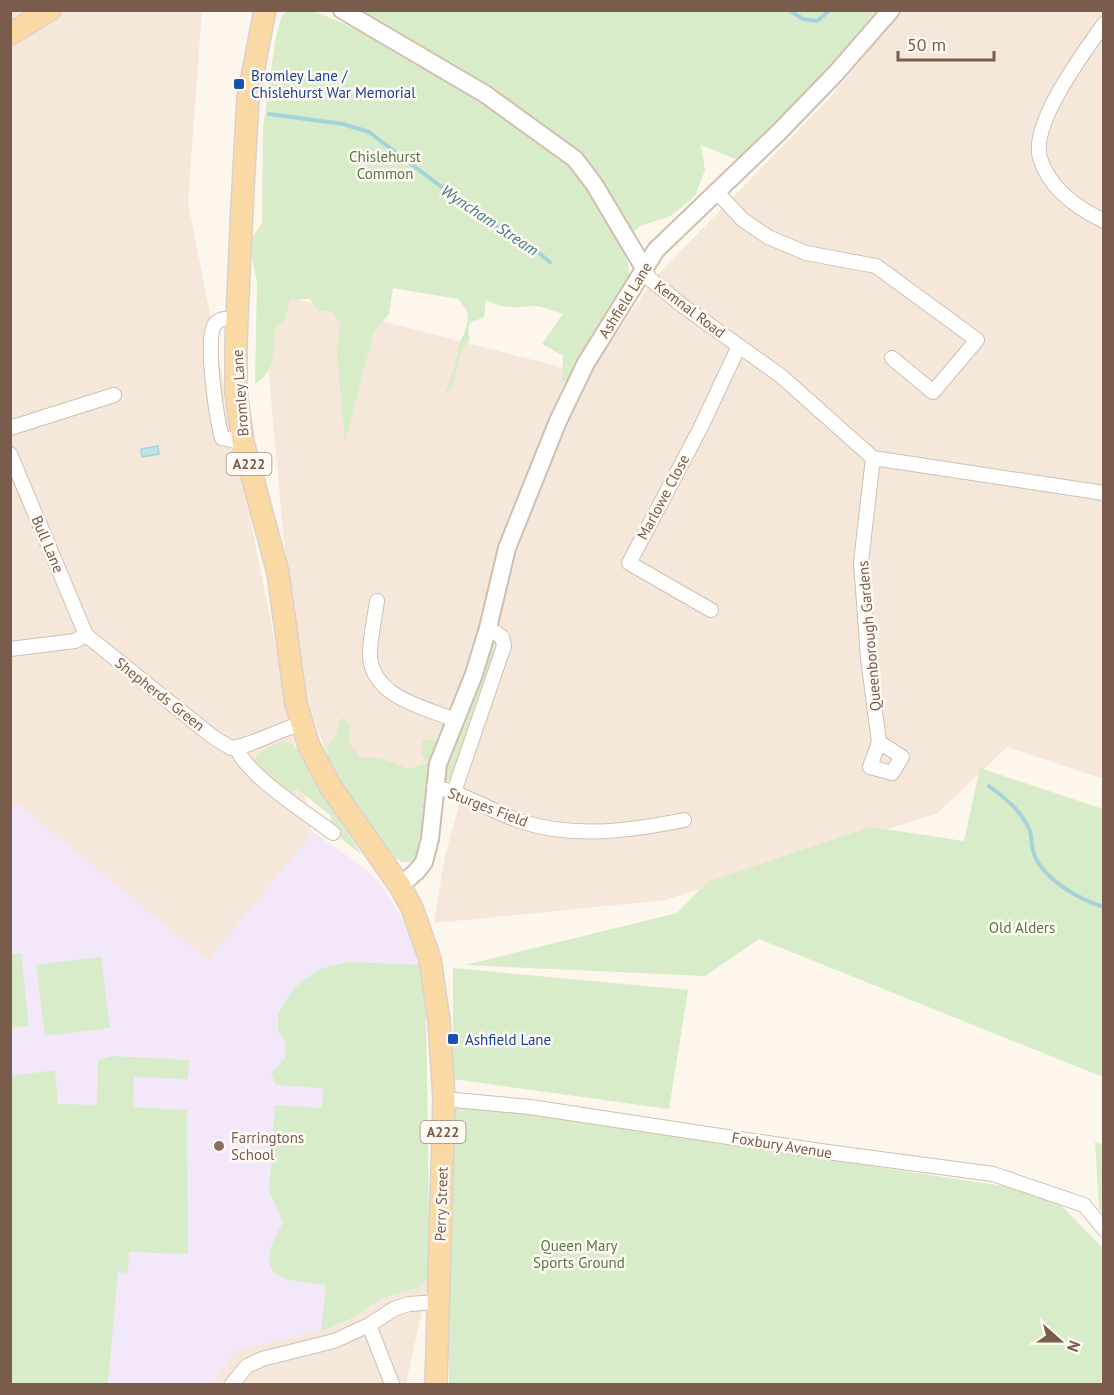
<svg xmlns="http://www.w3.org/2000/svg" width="1114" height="1395" font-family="'PT Sans',sans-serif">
<rect width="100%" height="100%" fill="#fdf6ec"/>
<!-- residential -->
<path fill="#f5e8da" d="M10 11H202L188 202 312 832 366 869 430 1275 406 1384H11Z
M902 11H1103V779L1007 747 938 813 665 900 434 923 445 856 475 748 445 725 423 766 411 770 327 755 307 700 289 595 261 290 588 374 656 276 828 100Z"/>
<!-- education -->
<path fill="#f3e8fa" d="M17 803 208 960 313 832 366 869 380 883 420 947 426 1016 420 1287 382 1298 352 1318 321 1331 238 1350 217 1374 214 1384H11V808Z"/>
<!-- green -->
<path fill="#d8ecc9" d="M286 11H314L367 34 348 11H878L842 56 738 160 701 145 705 170 695 196 671 216 640 226 621 244 628 263 630 279 571 380 562 381 563 356 542 344 563 314C555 312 543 306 534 306 512 307 507 310 486 300L484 317 470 323 468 333 470 339 462 351 451 389 445 395 458 354 459 344 464 334 468 320 467 311 458 299 393 288 389 314 374 331 345 443 337 355 340 323 331 311H318L310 299 290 300 284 321 275 329C274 350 276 371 255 384L257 282 249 242 262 223 263 128 275 42 281 18Z
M494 642 500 647 453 778 449 781H445L442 779 443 770 491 644Z
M344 718 349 724V744L355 749 360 759C371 753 397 764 409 769L426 763 421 752 423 740H435L437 744 426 788 419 853 410 862H402L393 857 346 790 326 757H328C327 740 331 745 336 734 338 729 338 724 341 719Z
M286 742 291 744 298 750 339 820 362 855 340 838 341 835 330 825 331 816 297 789 290 793 287 791 253 763C257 751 274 743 286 742Z
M980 768 1103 809V1077L759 939 705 976 465 965 677 913 707 882 871 827 964 841Z
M21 953 29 1026 11 1028V954Z
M101 957 110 1028 45 1036 36 965Z
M349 962 422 965 426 1016 430 1275 420 1287 382 1298 352 1318 321 1331 326 1285C303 1281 259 1284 271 1248 273 1239 279 1230 283 1222L269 1191 275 1105 322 1108 323 1088 276 1085 271 1073 285 1058V1041L278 1031V1013L294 988 319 969Z
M453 968 688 990 669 1109 453 1079Z
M112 1056 189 1060 188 1079 134 1077 133 1107 187 1110 188 1254 129 1252 128 1273 118 1272 108 1384H11V1076L55 1070 58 1104 97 1105 98 1060Z
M447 1102 1049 1193 1103 1248 1104 1369 1101 1384H449Z
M1095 1142 1103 1145V1214L1099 1208Z"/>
<!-- water -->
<path fill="#bfe3e8" stroke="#a5d3da" stroke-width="1.5" d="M158 446 159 454 142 457 141 449Z"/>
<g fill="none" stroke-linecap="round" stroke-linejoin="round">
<!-- stream -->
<path stroke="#a5d3da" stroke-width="4" d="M789 10 803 19 817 21 830 10
M269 114 343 124 369 132 485 220 524 241 550 262
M989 786C1005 798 1022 811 1030 831 1032 838 1031 847 1034 854 1043 879 1080 900 1104 907"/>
<!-- minor casing -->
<g stroke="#d1beb0" stroke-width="16">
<path id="minor" d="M1104 24C1084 52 1030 124 1040 158 1049 188 1077 208 1104 221
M716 191 742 219 768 237 806 253 876 266 977 340 933 392 892 358
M644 268 650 279 683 306 781 376 873 458 1104 493
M237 319C229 319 221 317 215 324 204 337 217 420 222 438L243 442
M10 428 114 395
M10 454 86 635 213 737 231 748C253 746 279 729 301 724
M873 458 861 562 868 658 879 742
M377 601C375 616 369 643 370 657 374 698 424 707 455 720
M711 610 629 563 700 429 739 346
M10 649 75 641 86 635
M879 742 902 757 892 773 870 767Z
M236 747C247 776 307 813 333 833
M434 787C465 793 490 811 520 821 574 839 629 831 684 820
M454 792 504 646 502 637 488 628
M444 1099 530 1107 820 1151 993 1174 1084 1205 1104 1229
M369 1325 392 1384
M232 1384 247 1366 262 1359 334 1341 369 1325 394 1309 409 1304 439 1302"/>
</g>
<!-- tertiary casing -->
<g stroke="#d1beb0" stroke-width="20">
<path id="tertiary" d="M342 10 485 94 575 159 594 184 644 268
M400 886 417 871 424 862 430 839 438 764 474 674 488 628 507 548 558 421 586 363 656 250 779 132 837 72 891 10"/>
</g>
<!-- primary casing -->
<g stroke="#dad1cd" stroke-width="24">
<path id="primary" d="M265 10 248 98 242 206 236 341V391L243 442 278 573 296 704 309 746 330 786 400 886 412 908 430 959 439 1021 444 1099 436 1384
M10 34 50 10"/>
</g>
<!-- minor -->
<use href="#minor" stroke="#fff" stroke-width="14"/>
<!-- tertiary -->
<use href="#tertiary" stroke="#fff" stroke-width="16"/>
<!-- primary -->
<use href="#primary" stroke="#fbd9a5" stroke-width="21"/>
</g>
<!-- markers -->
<g fill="#1a4fb4" stroke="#fffaf3" stroke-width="2">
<rect x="233" y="78" width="12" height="12" rx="3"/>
<rect x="447" y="1033" width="12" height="12" rx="3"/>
</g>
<circle fill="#8d6e63" stroke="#fffaf3" stroke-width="2" cx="219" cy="1146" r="6"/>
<g text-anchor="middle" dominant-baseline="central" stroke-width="5" stroke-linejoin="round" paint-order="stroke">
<!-- shield labels -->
<g fill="#fffaf3" stroke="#a28b7f" stroke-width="1.5">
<rect x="226.5" y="453" width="45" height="22" rx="4.5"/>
<rect x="420.5" y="1121" width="45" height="22" rx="4.5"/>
</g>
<g font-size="14" font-weight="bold" fill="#7a5c4d">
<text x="249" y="464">A222</text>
<text x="443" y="1132">A222</text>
</g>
<!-- transit labels -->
<g font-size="15" fill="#164399" stroke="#fffaf3" text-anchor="start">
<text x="251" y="75">Bromley Lane /<tspan x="251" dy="17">Chislehurst War Memorial</tspan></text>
<text x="465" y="1039">Ashfield Lane</text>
</g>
<!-- park labels -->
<g font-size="15" fill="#537a41" stroke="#fffaf3">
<text x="385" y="156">Chislehurst<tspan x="385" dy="17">Common</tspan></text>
<text x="1022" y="927">Old Alders</text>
<text x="579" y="1245">Queen Mary<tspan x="579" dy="17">Sports Ground</tspan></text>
</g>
<!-- street labels -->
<g font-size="15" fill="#7a5c4d" stroke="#fffaf3">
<text transform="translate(625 300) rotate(-58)">Ashfield Lane</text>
<text transform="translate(690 309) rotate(37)">Kemnal Road</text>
<text transform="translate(240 393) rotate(-94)">Bromley Lane</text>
<text transform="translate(663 497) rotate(-62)">Marlowe Close</text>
<text transform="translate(48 544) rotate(67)">Bull Lane</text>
<text transform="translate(869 636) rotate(-95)">Queenborough Gardens</text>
<text transform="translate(160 694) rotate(38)">Shepherds Green</text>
<text transform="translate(488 807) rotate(21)">Sturges Field</text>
<text transform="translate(782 1145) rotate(9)">Foxbury Avenue</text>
<text transform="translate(441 1204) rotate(-88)">Perry Street</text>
</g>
<!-- education labels -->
<g font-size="15" fill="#785e54" stroke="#fffaf3" text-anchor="start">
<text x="231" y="1137">Farringtons<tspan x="231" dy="17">School</tspan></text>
</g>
<!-- water labels -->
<g font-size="16" font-style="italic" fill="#437c86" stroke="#fffaf3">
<text transform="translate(490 220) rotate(34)">Wyncham Stream</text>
</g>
</g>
<!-- border -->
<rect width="1114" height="1395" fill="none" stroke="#7a5c4d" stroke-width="24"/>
<!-- north arrow -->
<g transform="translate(1060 1341) rotate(111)" stroke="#fffaf3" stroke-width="4.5" paint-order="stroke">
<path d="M0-4.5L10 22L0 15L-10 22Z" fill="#7a5c4d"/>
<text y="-9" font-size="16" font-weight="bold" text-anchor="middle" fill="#7a5c4d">N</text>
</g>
<!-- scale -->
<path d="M898 51v9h96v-9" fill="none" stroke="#7a5c4d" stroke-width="3"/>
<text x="907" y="51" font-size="18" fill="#7a5c4d" stroke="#fffaf3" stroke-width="4.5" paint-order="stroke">50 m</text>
</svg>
